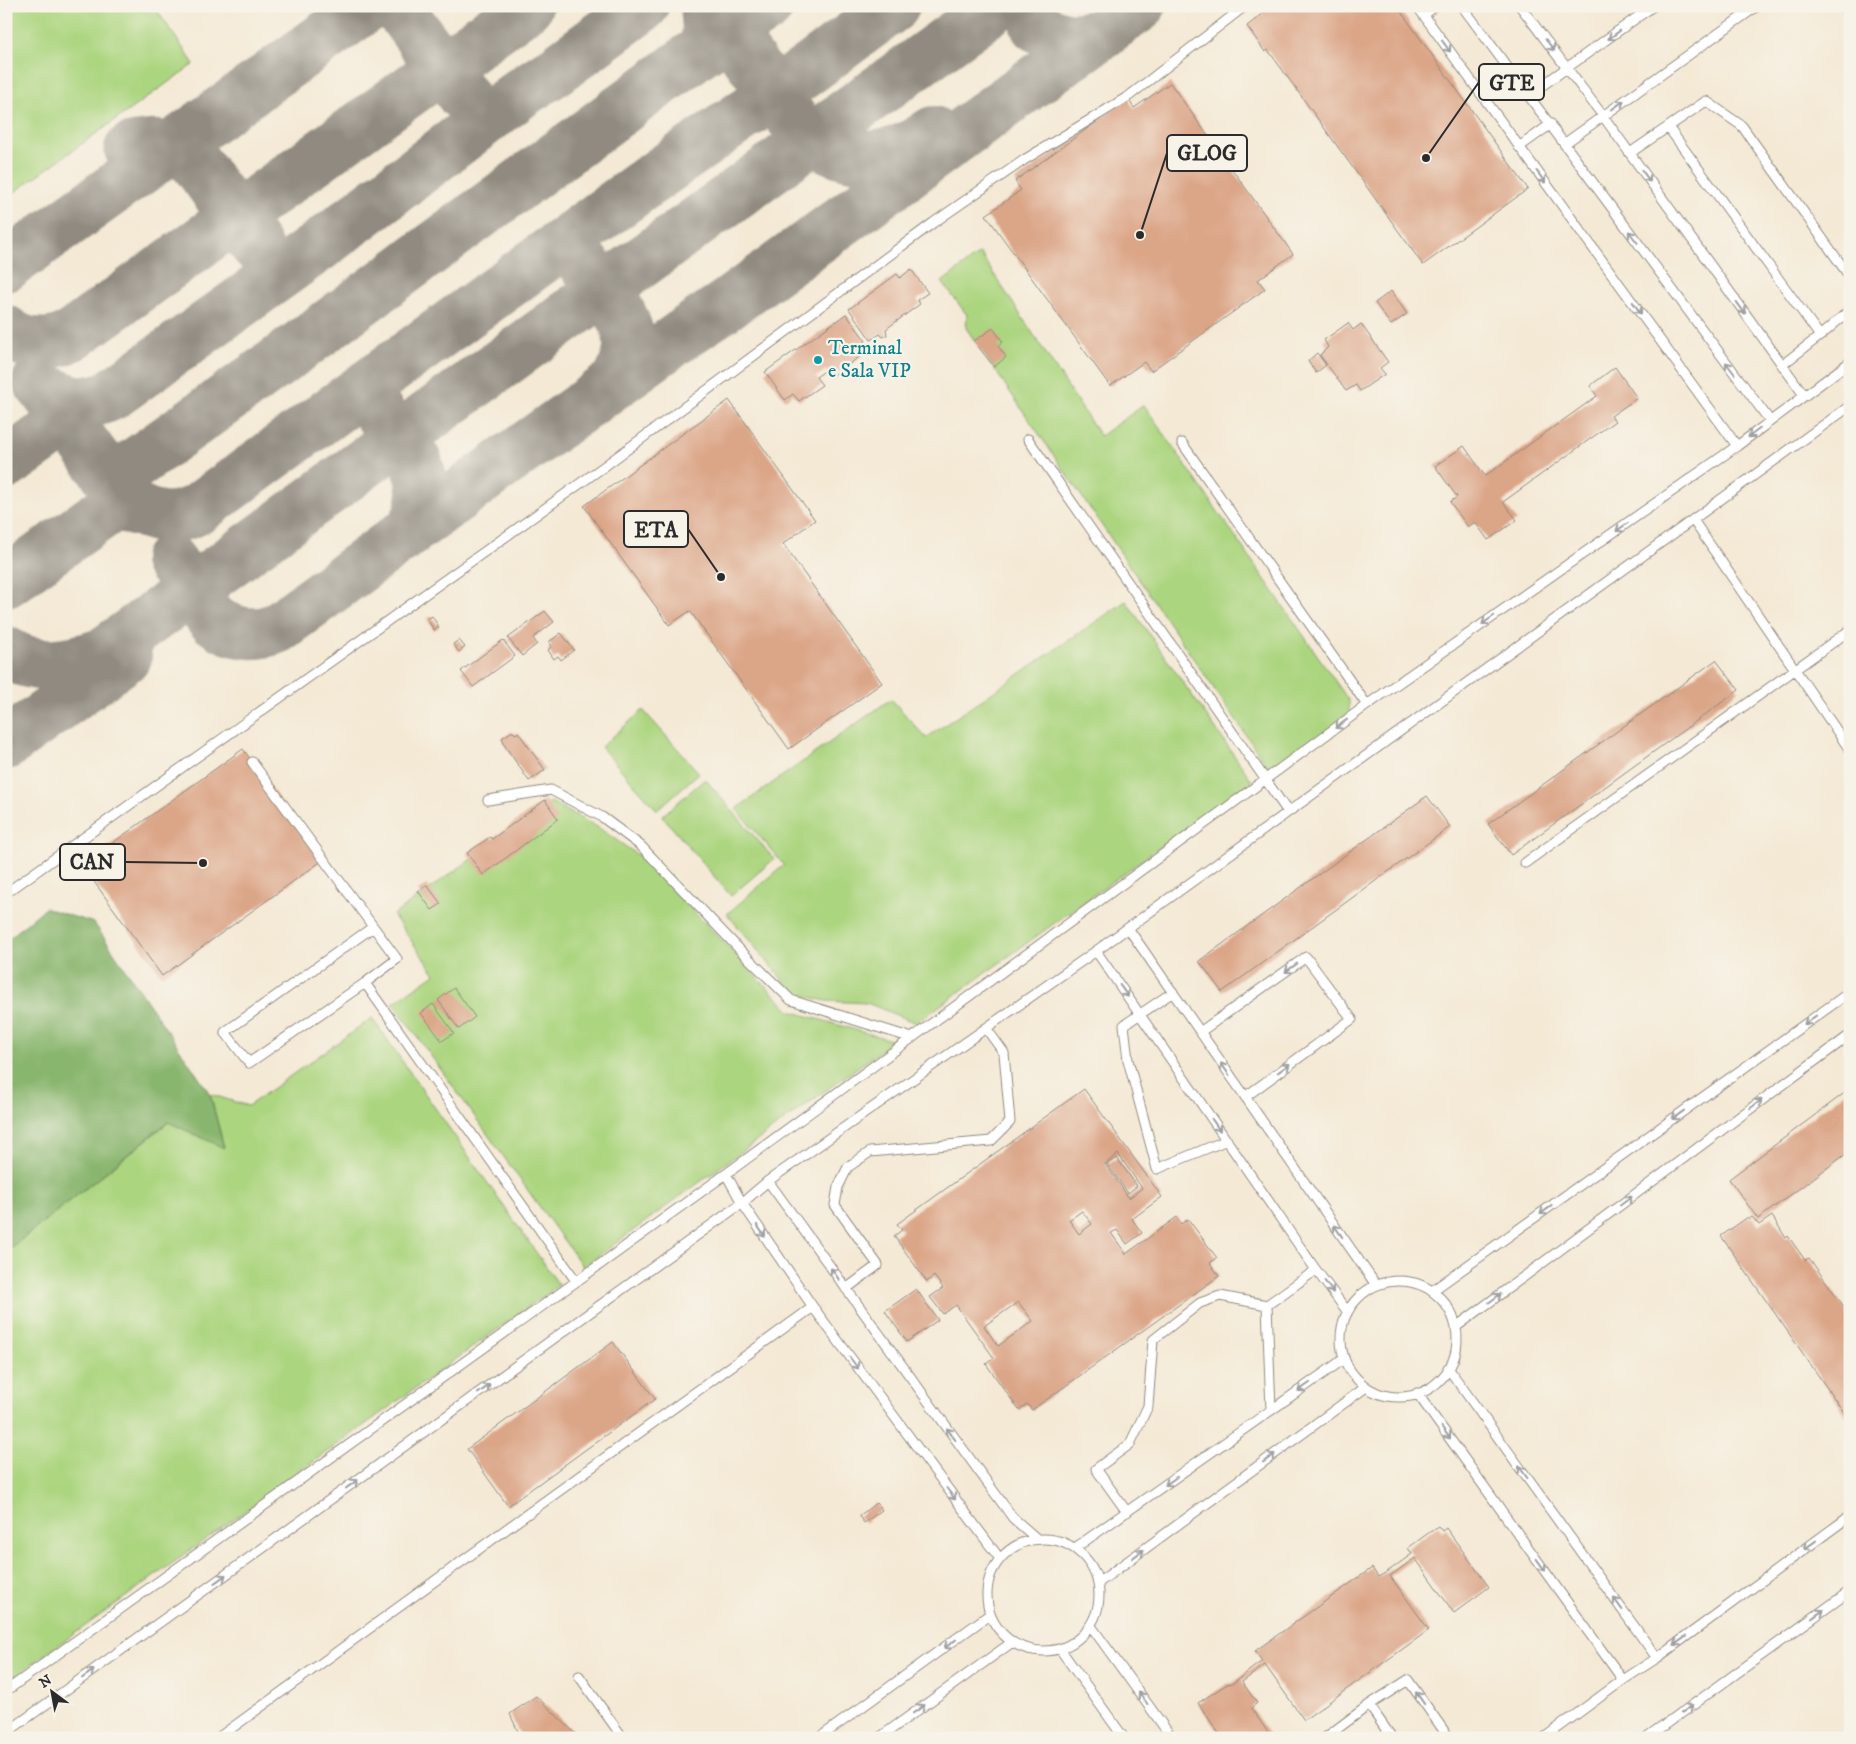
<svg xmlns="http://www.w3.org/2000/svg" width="1856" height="1744" font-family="'IM FELL DW Pica',serif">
<rect width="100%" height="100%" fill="#f7f3e8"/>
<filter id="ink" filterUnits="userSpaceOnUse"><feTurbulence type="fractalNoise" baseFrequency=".02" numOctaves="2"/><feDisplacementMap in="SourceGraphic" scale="10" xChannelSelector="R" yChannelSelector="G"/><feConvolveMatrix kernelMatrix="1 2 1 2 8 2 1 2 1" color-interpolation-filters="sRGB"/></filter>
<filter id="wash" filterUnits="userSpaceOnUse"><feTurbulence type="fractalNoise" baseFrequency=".0096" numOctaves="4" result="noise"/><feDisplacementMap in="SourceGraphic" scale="20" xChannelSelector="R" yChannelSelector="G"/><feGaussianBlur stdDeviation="1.12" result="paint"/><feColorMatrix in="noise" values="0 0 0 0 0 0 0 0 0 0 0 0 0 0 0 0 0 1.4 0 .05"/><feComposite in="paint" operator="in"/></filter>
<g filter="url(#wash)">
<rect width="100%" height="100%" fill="#f4e9d5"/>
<!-- green -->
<path fill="#acd57f" stroke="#6c8055" d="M6 6H154L194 64 6 198Z
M980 253 1100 436 1144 405 1349 701V714L1342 722 1270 770 966 328 967 315 942 282Z
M1126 601 1252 781 916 1023 867 1003 826 1001 794 993 727 914 784 865 736 809 891 699 926 738Z
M643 710 699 773 657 810 601 747Z
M705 779 774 859 731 896 662 816Z
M551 802 599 828 642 858 790 1011 894 1041 583 1267 393 1003 435 974 393 915Z
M372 1018 559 1285 6 1683V1252L169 1122 224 1147 210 1094 248 1106Z"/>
<!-- forest -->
<path fill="#89b66e" stroke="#5a704c" d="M45 908 94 923 210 1094 224 1148 168 1122 6 1252V941Z"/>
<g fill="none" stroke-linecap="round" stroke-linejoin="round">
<!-- taxiway -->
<path stroke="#908a80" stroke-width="52" d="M393 6 402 13 463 96
M710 6 793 120
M1036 26C1063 41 1073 41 1102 34
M702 50 768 6
M799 130C846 164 886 166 933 132
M130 149C158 143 171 144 195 162L256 246
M582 261C600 285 631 315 629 348 628 359 622 371 618 381
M6 266 368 6
M6 331C24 346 51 347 71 336L527 6
M38 381 133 510
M42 387C64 400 87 408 111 395L319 246 522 92 556 70 643 6
M376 409 417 463 420 475 423 498 419 514 412 529
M6 464 67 421
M111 481 285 357 702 50C711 36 707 22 706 6
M130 505C154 519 173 522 198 509L643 185 808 70 894 6
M170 560 210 617C228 633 254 638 277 628L412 529 689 330 725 306 1026 87 1140 6
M6 582 124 498
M6 652C35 672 72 664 102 654L266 536 397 439 996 6
M6 744 126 657"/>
</g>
<g id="blocks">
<!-- building -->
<path fill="#dba587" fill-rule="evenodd" d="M1273 6H1397L1528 189 1423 265 1268 50 1265 52 1247 26Z
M1170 83 1293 254 1258 280 1265 289 1151 371 1144 362 1110 386 986 215 1021 190 1015 181 1128 99 1134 108Z
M911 269 928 293 917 300 920 304 886 329 887 335 883 337 880 334 871 340 849 309 897 274 900 278Z
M1391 291 1407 314 1391 325 1375 303Z
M846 314 866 341 863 343 868 351 831 377 826 370 816 377 822 385 799 401 793 394 785 400 765 372Z
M1348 323 1353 330 1361 324 1388 362 1380 368 1385 374 1360 391 1356 385 1346 391 1320 355 1328 347 1324 340Z
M993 328 1003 342 998 346 1006 357 994 367 974 341Z
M1317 353 1326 365 1316 373 1308 361Z
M1615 367 1637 398 1611 416 1615 421 1503 502 1517 520 1488 540 1475 522 1468 527 1450 502 1457 497 1435 466 1464 446 1485 476 1597 396 1590 386Z
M729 400 815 520 783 544 882 683 789 749 690 611 669 625 584 506Z
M545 611 554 622 533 638 537 644 522 656 508 638Z
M432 616 439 627 434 630 427 619Z
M561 633 574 650 561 660 558 656 554 659 548 650 552 646 549 642Z
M459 640 465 647 459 652 453 644Z
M503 640 515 656 473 687 461 671Z
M1716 660 1739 690 1511 855 1488 824Z
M511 732H513L516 734 518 732 545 770 529 781 503 743 504 742 502 738Z
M243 749 323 860 162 976 82 865Z
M1427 796 1450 827 1222 992 1199 961Z
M545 800 558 819 483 875 467 853 490 837 492 839Z
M427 885 441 904 432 910 418 891Z
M454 988 475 1017 459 1029 438 1000Z
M433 1004 454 1033 442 1041 421 1013Z
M1084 1089 1162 1197 1132 1219 1142 1233 1127 1244 1117 1230 1111 1233 1126 1254 1177 1217 1181 1224 1188 1219 1217 1258 1210 1263 1219 1276 1032 1410 1027 1404 1019 1410 986 1364 994 1358 956 1305 943 1314 930 1297 943 1288 934 1276 927 1282 894 1236 902 1230 897 1224ZM1118 1154 1142 1188 1129 1198 1105 1164ZM1082 1211 1092 1224 1079 1234 1069 1220ZM1018 1302 1033 1321 998 1346 984 1326Z
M1850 1089V1151L1758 1219 1729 1179Z
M1117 1158 1137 1186 1128 1193 1107 1164Z
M1772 1216 1786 1238 1788 1236 1805 1260 1809 1258 1850 1315V1421L1721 1236 1748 1217 1749 1219 1752 1217 1759 1225Z
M916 1289 938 1320 907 1342 885 1311Z
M613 1342 655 1399 508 1506 467 1449Z
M876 1503 882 1510 864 1523 859 1516Z
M1438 1526 1442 1531 1446 1528 1489 1587 1454 1613 1415 1558 1390 1576 1429 1630 1304 1720 1265 1665 1242 1682 1257 1703 1251 1708 1272 1738H1222L1198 1703 1227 1684 1233 1683 1262 1661 1255 1651 1372 1568 1378 1577 1387 1572 1412 1554 1408 1548Z
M536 1696 576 1734 579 1738H521L510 1714Z"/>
</g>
</g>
<g filter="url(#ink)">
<use href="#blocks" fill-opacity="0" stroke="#908a80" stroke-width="1"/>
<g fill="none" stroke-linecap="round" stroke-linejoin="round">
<!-- service casing -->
<g stroke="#908a80" stroke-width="11">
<path id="service" d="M1417 6 1737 446
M1462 6 1770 421
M1520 6 1603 116 1804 395
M1424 15 1435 6
M1529 95 1653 6
M1668 127 1820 336 1782 365
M1564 144 1757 6
M1519 147 1551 124
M1630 153 1706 101 1742 126 1850 277
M1820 336 1850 310
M1028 439 1288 812
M1182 443 1367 705
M1693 520 1850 750
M252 762 397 959 365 983
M488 800 551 790 602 817 641 846 741 951 791 1000 912 1038
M1525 863 1850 630
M6 893 606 465 933 223 1024 160 1129 96 1245 6
M373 927 225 1032 249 1063 365 983 576 1281
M1128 928 1376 1285
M1096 951 1316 1270 1347 1311
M1173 992 1124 1025 1128 1060 1157 1169 1227 1140
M1200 1032 1306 957 1352 1019 1245 1097
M726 1174 742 1203 813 1307 1000 1559
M768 1181 1013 1518 1037 1539
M1341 1339a58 58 0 1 1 116 0a58 58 0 1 1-116 0Z
M846 1289 878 1265 835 1205 838 1187 848 1167 870 1152 991 1141 1010 1122 1004 1053 986 1028
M1432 1291 1850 992
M1267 1305 1271 1410
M1456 1327 1850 1035
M1448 1368 1657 1658
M1417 1393 1623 1680
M1127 1512 1096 1469 1130 1444 1148 1406 1153 1340 1200 1303 1220 1296 1267 1305 1316 1270
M987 1595a56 56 0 1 1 112 0a56 56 0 1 1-112 0Z
M1075 1548 1344 1359
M1098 1583 1366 1387
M1091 1626 1172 1738
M1060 1649 1124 1738
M579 1676 623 1738
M6 1691 726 1174 1367 705 1737 446 1850 362
M6 1733 742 1203 768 1181 1096 951 1850 406
M218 1738 813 1307
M819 1738 989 1615
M879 1738 1011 1643
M1325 1738 1369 1705
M1392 1738 1369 1705 1408 1680 1449 1738
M1544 1738 1623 1680 1657 1658 1850 1516
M1647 1738 1850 1591"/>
</g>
<!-- service -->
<use href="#service" stroke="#fff" stroke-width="9"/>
</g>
<!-- one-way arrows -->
<defs><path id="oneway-shaft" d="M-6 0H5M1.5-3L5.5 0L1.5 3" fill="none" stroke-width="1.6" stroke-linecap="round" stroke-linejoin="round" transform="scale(1.25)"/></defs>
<g stroke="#a0a0a0">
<use href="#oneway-shaft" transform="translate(1614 35) rotate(144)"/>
<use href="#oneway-shaft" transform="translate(1550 45) rotate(52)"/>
<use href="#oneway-shaft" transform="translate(1446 46) rotate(54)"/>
<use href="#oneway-shaft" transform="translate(1618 105) rotate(-36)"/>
<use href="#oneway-shaft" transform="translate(1646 176) rotate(54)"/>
<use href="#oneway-shaft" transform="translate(1541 177) rotate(54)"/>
<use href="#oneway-shaft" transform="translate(1633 237) rotate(-127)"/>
<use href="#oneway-shaft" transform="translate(1637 308) rotate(54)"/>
<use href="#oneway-shaft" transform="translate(1741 308) rotate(54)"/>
<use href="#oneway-shaft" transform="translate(1730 368) rotate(-127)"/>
<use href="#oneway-shaft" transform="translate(1754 433) rotate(143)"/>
<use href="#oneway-shaft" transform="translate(1622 527) rotate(145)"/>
<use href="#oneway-shaft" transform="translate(1488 620) rotate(145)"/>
<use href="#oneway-shaft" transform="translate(1341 724) rotate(144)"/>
<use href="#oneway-shaft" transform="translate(1291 968) rotate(144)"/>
<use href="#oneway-shaft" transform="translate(1124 991) rotate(55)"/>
<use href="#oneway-shaft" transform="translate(1810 1020) rotate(144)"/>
<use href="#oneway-shaft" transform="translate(1284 1068) rotate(-36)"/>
<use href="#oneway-shaft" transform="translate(1225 1069) rotate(-125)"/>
<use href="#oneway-shaft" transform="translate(1756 1104) rotate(-37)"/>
<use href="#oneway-shaft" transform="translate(1678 1115) rotate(144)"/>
<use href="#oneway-shaft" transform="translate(1216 1125) rotate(55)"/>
<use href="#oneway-shaft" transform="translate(1626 1201) rotate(-37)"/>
<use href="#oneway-shaft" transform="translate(1546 1210) rotate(144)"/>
<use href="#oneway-shaft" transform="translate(761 1231) rotate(56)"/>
<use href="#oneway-shaft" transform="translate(1338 1231) rotate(-125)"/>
<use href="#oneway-shaft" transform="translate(835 1274) rotate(-126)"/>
<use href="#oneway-shaft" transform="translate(1329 1287) rotate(54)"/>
<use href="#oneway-shaft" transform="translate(1495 1298) rotate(-37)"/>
<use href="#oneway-shaft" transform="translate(854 1363) rotate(53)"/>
<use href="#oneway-shaft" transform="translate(1304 1387) rotate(145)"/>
<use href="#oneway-shaft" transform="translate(484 1389) rotate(-36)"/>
<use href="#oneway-shaft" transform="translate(1446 1433) rotate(54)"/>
<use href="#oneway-shaft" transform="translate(951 1434) rotate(-126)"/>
<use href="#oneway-shaft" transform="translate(1269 1458) rotate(-36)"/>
<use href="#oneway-shaft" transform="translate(1523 1472) rotate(-126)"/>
<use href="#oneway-shaft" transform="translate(1171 1481) rotate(145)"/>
<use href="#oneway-shaft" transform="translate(352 1484) rotate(-36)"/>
<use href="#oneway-shaft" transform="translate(951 1494) rotate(53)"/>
<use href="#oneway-shaft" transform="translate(1810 1545) rotate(144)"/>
<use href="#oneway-shaft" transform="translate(1138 1554) rotate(-36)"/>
<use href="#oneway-shaft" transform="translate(1541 1565) rotate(54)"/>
<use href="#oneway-shaft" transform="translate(220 1579) rotate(-36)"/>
<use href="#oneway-shaft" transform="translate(1618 1604) rotate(-126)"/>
<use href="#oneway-shaft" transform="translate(1818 1614) rotate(-36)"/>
<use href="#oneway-shaft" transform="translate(1680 1641) rotate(144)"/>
<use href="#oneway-shaft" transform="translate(950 1644) rotate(144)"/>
<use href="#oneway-shaft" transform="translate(88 1674) rotate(-36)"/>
<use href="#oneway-shaft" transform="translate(1143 1698) rotate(-126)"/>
<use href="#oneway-shaft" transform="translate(1420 1698) rotate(-125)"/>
<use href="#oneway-shaft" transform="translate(919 1709) rotate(-36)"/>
<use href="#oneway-shaft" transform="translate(1687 1709) rotate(-36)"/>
</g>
</g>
<!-- markers -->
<circle fill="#0f9aa8" stroke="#f7f3e8" stroke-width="2" cx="818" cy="360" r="5"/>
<g text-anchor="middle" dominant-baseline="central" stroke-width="4.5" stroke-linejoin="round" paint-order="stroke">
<!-- culture labels -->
<g font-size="20" fill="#0d838f" stroke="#f7f3e8" text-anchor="start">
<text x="828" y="348">Terminal<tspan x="828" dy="23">e Sala VIP</tspan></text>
</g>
</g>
<!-- callouts -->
<path fill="none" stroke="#2b2b2b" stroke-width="2" d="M1426 158L1479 82M1140 235L1167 153M721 577L688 529M203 863L125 862"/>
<g fill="#2b2b2b" stroke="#f7f3e8" stroke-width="2">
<circle cx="1426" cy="158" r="5"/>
<circle cx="1140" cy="235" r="5"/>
<circle cx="721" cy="577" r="5"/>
<circle cx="203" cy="863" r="5"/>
</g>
<g fill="#f7f3e8" stroke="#2b2b2b" stroke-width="2">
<rect x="1479" y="64" width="65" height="36" rx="5"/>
<rect x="1167" y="135" width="80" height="36" rx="5"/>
<rect x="624" y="511" width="64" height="36" rx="5"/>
<rect x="60" y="844" width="65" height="36" rx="5"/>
</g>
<g font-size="21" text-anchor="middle" font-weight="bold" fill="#2b2b2b">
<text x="1512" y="90">GTE</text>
<text x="1207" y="160">GLOG</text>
<text x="656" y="537">ETA</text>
<text x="92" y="869">CAN</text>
</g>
<!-- margin -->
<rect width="1856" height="1744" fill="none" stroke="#f7f3e8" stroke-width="25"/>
<!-- north arrow -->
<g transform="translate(52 1692) rotate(328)" stroke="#f7f3e8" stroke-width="4" paint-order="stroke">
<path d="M0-4L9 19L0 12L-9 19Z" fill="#2b2b2b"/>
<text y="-8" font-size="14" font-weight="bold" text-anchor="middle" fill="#2b2b2b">N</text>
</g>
</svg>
